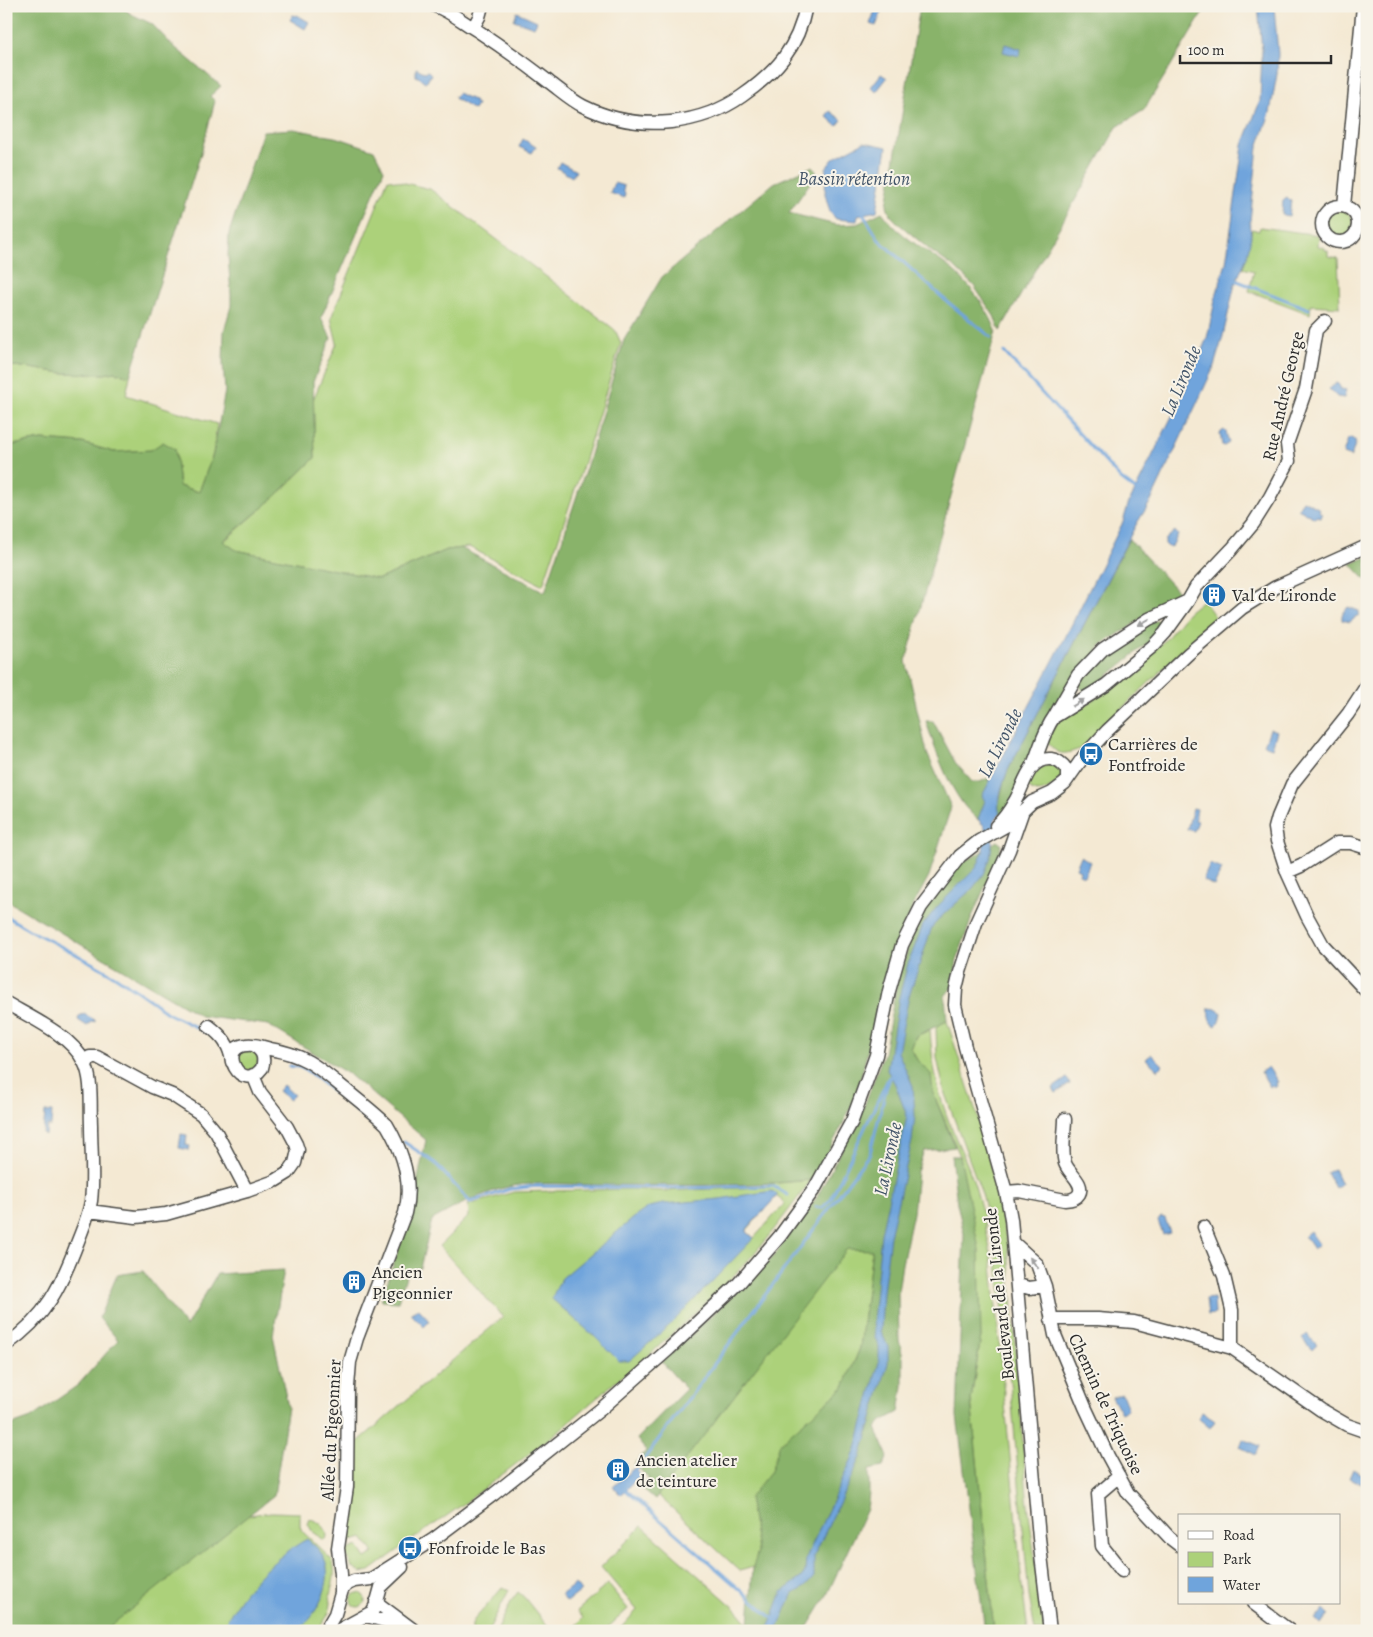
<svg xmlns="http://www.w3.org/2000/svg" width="1373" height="1637" font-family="Alegreya,serif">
<rect width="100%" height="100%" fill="#f7f3e8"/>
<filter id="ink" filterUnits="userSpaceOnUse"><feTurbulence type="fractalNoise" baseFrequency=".02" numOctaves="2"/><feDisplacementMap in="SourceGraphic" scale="10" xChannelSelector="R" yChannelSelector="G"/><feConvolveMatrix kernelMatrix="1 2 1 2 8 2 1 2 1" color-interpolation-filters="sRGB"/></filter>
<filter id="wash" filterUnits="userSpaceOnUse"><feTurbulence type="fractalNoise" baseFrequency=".0096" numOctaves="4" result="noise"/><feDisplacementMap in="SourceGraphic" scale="20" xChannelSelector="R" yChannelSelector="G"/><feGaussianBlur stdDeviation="1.12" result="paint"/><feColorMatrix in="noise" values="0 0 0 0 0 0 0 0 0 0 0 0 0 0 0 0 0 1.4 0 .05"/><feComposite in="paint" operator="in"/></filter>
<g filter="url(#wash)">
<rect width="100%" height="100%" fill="#f4e9d3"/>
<!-- green -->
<path fill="#acd17a" stroke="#6c7e52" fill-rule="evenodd" d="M388 179 430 189 564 290 615 330 621 343 585 459 543 585 469 547 447 550 379 579 236 550 223 542 275 497 315 458 313 400 337 343 331 318Z
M1325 224a14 14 0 1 1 28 0a14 14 0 1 1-28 0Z
M1260 227 1319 235 1318 246 1325 248V250L1328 251V256L1338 258 1340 307 1311 305 1310 314 1249 291 1254 271 1243 268 1252 229 1259 231Z
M16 366 63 373 104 374 115 372 130 376 126 395 217 424 213 454 199 492 179 486 175 449 114 452 82 443 42 440 12 445 6 444V367Z
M1203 600 1216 618 1080 749C1065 754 1059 757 1048 743L1049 735 1060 719 1093 700 1135 670 1167 638 1188 612Z
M1051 764 1063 771C1061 784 1037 801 1028 786 1034 774 1037 767 1051 764Z
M947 1021 984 1137 1008 1247 1027 1497 1044 1631H1035L1029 1596 1005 1326 995 1247 983 1197 945 1094 937 1058 936 1026Z
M930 1030C932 1064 938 1095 951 1127 958 1144 967 1162 973 1180 981 1204 986 1229 991 1254L1022 1586 1028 1631H994L971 1400 981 1336 960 1156 933 1093 930 1074 917 1060 911 1049 916 1036Z
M238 1060a10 10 0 1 1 20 0a10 10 0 1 1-20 0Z
M811 1180C792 1206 773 1232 752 1256 716 1296 675 1331 636 1367L621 1377 555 1434 465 1503 409 1542 370 1571 361 1573 352 1567 344 1551 358 1546 366 1558 374 1553 363 1538 344 1543C352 1508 354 1482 353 1446L503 1317 439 1246 469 1216 468 1205 514 1192 630 1189 662 1191 770 1187 768 1184ZM776 1196 785 1203 754 1238 747 1232V1230Z
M843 1241 872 1250 860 1348 844 1387 790 1460 753 1567 740 1571 647 1485Z
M272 1512 300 1513V1526L302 1531 332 1560C337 1573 333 1582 330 1595 330 1598 331 1600 331 1603 330 1615 324 1622 316 1631H101L242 1516Z
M310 1519C319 1521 327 1527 327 1537L324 1540 312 1531 308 1524Z
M642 1526 737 1610 749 1624 751 1631H618L637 1610 601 1567Z
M608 1584 628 1609 604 1631H570L583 1618 577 1611Z
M503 1587 509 1590 488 1631H472V1624L474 1620Z
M518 1592 524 1597 551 1631H497L512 1600Z
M351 1600a7 7 0 1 1 14 0a7 7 0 1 1-14 0Z
M372 1626H379L391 1631H347L353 1628Z"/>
<!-- forest -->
<path fill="#89b36a" stroke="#5a6f4a" d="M6 6H120L131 14 152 24 171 44 221 86 210 96 215 101 201 153 130 376 115 372 104 374 63 373 16 366 6 367Z
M920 6H1207L1144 110 1117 127 1000 331 994 316 974 286 955 268 931 251 898 223 890 215 887 205Z
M294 129 339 138 374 150 384 170 321 318 331 338 313 382 315 458 275 497 223 541 236 550 379 579 447 550 461 548 545 592 587 465 624 340 662 277 774 183 813 166 817 173 789 213 836 225 857 224 882 212C901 239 929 251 954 271 966 282 975 293 984 307 989 315 993 322 996 331L906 661 927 753 951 807 929 876 915 902 892 957 856 1096 842 1126 814 1177 811 1180C743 1187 674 1185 606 1185 578 1185 538 1181 512 1186 483 1192 457 1206 432 1220L420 1268 408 1270 398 1302 381 1301 411 1212 426 1140 350 1075 268 1025 201 1016 6 900V444L12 445 42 440 82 443 114 452 151 450 163 442 175 449 179 486 199 492 213 454 225 391 223 363 224 331 231 306V295L228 255 229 233 263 131Z
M1129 539 1182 596 1151 613 1100 646 1003 817 999 811 998 807 1004 781 1008 770Z
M1367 557V581L1351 564Z
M1152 621H1160L1163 623 1160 633 1088 692 1084 691 1080 687V678L1112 649Z
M926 721H933L955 762 972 782H980L988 778 994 820 985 826C977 819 969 812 963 804 945 779 935 749 926 721Z
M997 841 1001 844 1000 852 972 917 957 960 953 986 945 996 947 1021 916 1036 911 1049 917 1060 931 1074 933 1093 955 1147 924 1151 917 1172 913 1213 902 1264 898 1292 899 1340 903 1358V1386L899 1412 882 1421 876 1428 888 1456 883 1467 869 1470V1494L867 1509 826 1597 805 1631H751L749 1624 753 1567 758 1551 749 1498 771 1471 780 1443 844 1387 860 1348 872 1250 847 1249 655 1499 641 1487 649 1478 634 1464 646 1451 637 1439 686 1389 662 1362 773 1257 817 1197 863 1109 884 1053 897 982 908 948 916 927 928 906 961 862 973 857Z
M951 1156H960L979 1249 981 1336 971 1400 994 1631H985L957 1416 964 1234 957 1203Z
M284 1270 273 1335 288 1407 274 1495 104 1631H6V1427L31 1418 78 1385 118 1340 99 1318 117 1275 143 1271 186 1327 217 1274Z"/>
<!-- water -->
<path fill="#6fa4dc" stroke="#4d6884" d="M1258 6H1274L1278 54 1277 74 1270 113 1258 147 1250 221 1251 236 1247 257 1235 284 1222 340 1213 369 1151 501 1137 523 1008 770C1004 781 995 802 1000 813L995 820 990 859 984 874 972 889 943 915 932 927 909 996 903 1026 898 1052 913 1086 915 1116 912 1141 890 1236 883 1293 881 1331 888 1347V1363L861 1457 814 1556V1577L805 1587 792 1595 777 1631H767L782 1592 802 1577 805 1572 806 1558 855 1452 879 1362V1346L875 1338 873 1323 881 1234 907 1116 895 1084 887 1070 899 997 908 964 923 925 937 907 977 867 983 852 985 827 978 819 985 801 982 796 1067 634 1123 522 1128 505 1184 392 1207 338 1216 296 1226 263 1243 145 1260 101 1262 50Z
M876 8 882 11 876 26 870 24Z
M517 12 537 21 534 27 514 20Z
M293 15 296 16 297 15 309 22 305 29 290 20Z
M1005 44 1021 49 1019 56 1003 52Z
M416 68 424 72 428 71 431 74 428 80 425 82 420 78 416 76Z
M881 74 887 78 876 92 871 87Z
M458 93 475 101 474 103 477 105 474 110 454 98Z
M830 111 842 120 837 126 826 116Z
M523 139 536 147 532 153 519 147Z
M864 142 887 147 877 211 858 215 857 221 836 219 830 212 825 194 826 168 834 158Z
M560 162 576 171 572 177 557 168Z
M614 183 624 186 623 191 625 193 624 198 610 193Z
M1287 197 1291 201 1289 216 1282 215 1283 200Z
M1337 382 1341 389 1346 390 1344 398 1337 397 1329 389Z
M1224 430 1226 432 1229 443 1224 446 1222 445 1220 433Z
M1351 438 1356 441 1351 457 1343 454 1348 439Z
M1303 500 1320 509 1319 511 1322 514 1321 517 1316 516 1315 518 1298 509Z
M1175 531 1178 535 1172 546 1168 547 1165 544V540Z
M1348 607 1359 611V615L1355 617 1354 619 1350 622 1342 620V615Z
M1270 729 1277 731 1272 748 1264 745Z
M1193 808 1197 809 1195 820 1198 821 1194 831 1187 829Z
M1081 856 1090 862 1084 876 1079 874 1080 870 1076 868Z
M1210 864 1222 869 1214 886 1203 880Z
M1209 1008 1218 1009 1221 1013 1220 1019 1216 1026C1209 1022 1208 1016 1209 1008Z
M84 1014 95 1020V1022L93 1021 87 1026 78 1020 79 1016Z
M1152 1054 1163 1065 1158 1070 1146 1059Z
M1268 1067 1278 1082 1276 1083 1277 1086 1274 1088 1272 1086 1270 1087 1261 1072Z
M1067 1078 1070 1084 1056 1093 1053 1088Z
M283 1085 294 1095 289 1100 278 1091Z
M45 1112H52L51 1126H47L46 1135 43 1134Z
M181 1134 187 1135 186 1145 190 1146 189 1150 179 1148Z
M1334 1169 1341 1184 1335 1188 1327 1173Z
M772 1191 777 1194V1196L747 1229V1232L754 1238 671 1324 629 1361H619L594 1336 552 1299 555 1291 562 1278 636 1216 649 1207 663 1204 719 1199Z
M1161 1217 1165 1218 1170 1233 1163 1235 1158 1221Z
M1310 1231 1319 1244 1313 1249 1304 1236Z
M1214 1298 1215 1314 1208 1315 1206 1299Z
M418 1308 430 1321 424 1327 411 1314Z
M1307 1334 1317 1345 1312 1350 1302 1339Z
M1122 1394 1128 1409 1121 1413 1112 1397Z
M1202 1412 1215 1421 1210 1428 1198 1418Z
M1243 1439 1260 1446 1256 1455 1240 1447Z
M634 1468 641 1475 621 1495 613 1487Z
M1353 1469 1358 1471 1357 1473 1367 1477 1366 1486 1349 1478Z
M307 1539C313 1544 319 1549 323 1556 333 1573 324 1599 313 1614 309 1620 302 1626 297 1631H222C239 1592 270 1560 307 1539Z
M575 1584 581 1591 567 1602 561 1595Z
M1324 1609 1329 1614 1321 1625 1315 1620Z"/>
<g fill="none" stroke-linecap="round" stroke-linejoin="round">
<!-- stream -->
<path stroke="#6fa4dc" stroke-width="3" d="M861 210 879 240 944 299 991 337
M1235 280 1309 309
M1004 352 1121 479 1138 492
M6 916 29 930 72 952 115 976 153 1002 167 1013 208 1033
M289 1066 299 1067 309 1072 379 1129
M404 1142 435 1163 470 1202 510 1189 537 1186 682 1188 764 1186H773L788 1195
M816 1207 822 1208 831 1199 889 1077
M636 1470 870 1153 886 1089 892 1073
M626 1490 774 1619"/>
</g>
</g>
<g filter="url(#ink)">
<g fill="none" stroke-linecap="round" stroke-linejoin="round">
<!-- minor casing -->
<g stroke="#494844" stroke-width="15">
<path id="minor" d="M435 6C450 11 464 23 478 31 502 47 526 64 549 82 560 90 571 100 583 106 611 120 641 125 671 122 697 119 721 111 742 96 776 72 798 48 806 6
M473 28 479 17 482 6
M1322 224a18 18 0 1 1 36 0a18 18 0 1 1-36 0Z
M1344 206 1363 6
M1188 601 1149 619 1103 649 1078 675 1054 717 1106 685 1153 646 1165 633 1188 601 1196 587 1232 549 1253 524 1270 497 1289 461 1287 444 1306 389 1316 330 1325 321
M1367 685 1348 714 1292 784 1278 817 1275 828 1277 841 1287 872 1307 916 1323 945 1367 992
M1032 767C1040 750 1043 732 1054 717
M1022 813 1009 850 976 923 960 972 956 989 955 1005 965 1047 1006 1192 1011 1219 1039 1538 1050 1631
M996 826C1004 819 1010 810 1015 801 1024 787 1028 757 1051 759 1058 760 1063 764 1067 770V779
M1287 872 1301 866 1337 843H1351L1367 848
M6 1003C30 1017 72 1036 84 1062 93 1078 90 1107 91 1125 91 1150 94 1176 91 1201 89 1215 83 1228 78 1241 61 1286 47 1316 6 1345
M209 1026C222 1036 230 1045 232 1062
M254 1046C263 1051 265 1058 262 1068 241 1096 216 1046 247 1045 255 1044 263 1047 270 1049 306 1055 319 1068 346 1090 360 1102 374 1112 387 1125 403 1152 413 1182 405 1213L357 1338 350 1362 348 1387 347 1487 338 1548 341 1574V1593
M86 1065 90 1057H97L152 1087 172 1095 201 1114 216 1132 247 1191
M1006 1192 1019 1191 1065 1200C1071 1200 1076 1199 1079 1194 1085 1183 1068 1173 1065 1163 1061 1150 1065 1132 1065 1119
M89 1211 136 1217 166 1214 247 1191 275 1181 288 1173 295 1163 298 1150 296 1144 287 1127 260 1092 253 1075
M1204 1227 1224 1276 1232 1310V1348
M1015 1244 1037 1264 1045 1286 1055 1335 1085 1407 1108 1456 1128 1493 1170 1538 1179 1545
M1018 1285 1029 1288 1045 1286
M1051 1319H1098L1134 1322 1232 1348 1321 1410 1347 1425 1367 1432
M1119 1476 1098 1494 1102 1546 1122 1571
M376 1602 415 1631
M1253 1603 1290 1631
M366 1616 385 1621 405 1631
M325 1631 335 1614 342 1590 347 1584 354 1581 371 1579 434 1539 494 1494 601 1409 669 1349 739 1283 780 1236 815 1188 852 1121 876 1055 889 991 902 945 921 907 960 856 979 841 1009 824 1032 802 1052 793 1065 783 1084 756 1107 731 1188 654 1242 608 1276 587 1367 546
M337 1631 372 1612 376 1605 381 1587 402 1567"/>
</g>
<!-- minor -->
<use href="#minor" stroke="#fff" stroke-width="12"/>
</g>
<!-- one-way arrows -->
<defs><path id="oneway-solid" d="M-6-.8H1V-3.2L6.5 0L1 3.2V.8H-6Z" transform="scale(1.25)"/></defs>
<g fill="#a0a0a0">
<use href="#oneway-solid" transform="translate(1144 622) rotate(150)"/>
<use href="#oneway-solid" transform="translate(1078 703) rotate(-31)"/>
<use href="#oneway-solid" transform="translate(1034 1263) rotate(-128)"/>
</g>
</g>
<!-- icons -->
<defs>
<g id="building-disc" transform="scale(1.25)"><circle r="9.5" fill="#1f6fb2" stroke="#f7f3e8"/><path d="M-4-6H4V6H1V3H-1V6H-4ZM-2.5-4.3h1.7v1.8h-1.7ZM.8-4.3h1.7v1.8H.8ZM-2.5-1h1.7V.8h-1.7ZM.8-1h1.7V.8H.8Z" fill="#fff"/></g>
<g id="bus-disc" transform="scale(1.25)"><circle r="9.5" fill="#1f6fb2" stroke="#f7f3e8"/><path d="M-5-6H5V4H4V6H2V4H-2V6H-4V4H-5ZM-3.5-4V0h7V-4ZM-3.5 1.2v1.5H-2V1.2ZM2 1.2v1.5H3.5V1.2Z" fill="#fff"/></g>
</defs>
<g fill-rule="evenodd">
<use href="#building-disc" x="1214" y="595"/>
<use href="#bus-disc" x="1091" y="754"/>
<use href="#building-disc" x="354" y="1282"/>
<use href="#building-disc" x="618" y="1470"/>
<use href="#bus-disc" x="410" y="1548"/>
</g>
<g text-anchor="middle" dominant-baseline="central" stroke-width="4" stroke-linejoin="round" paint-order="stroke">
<!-- street labels -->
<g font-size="18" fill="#2b2b2b" stroke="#f7f3e8">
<text transform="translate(1283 396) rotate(-77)">Rue André George</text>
<text transform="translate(999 1294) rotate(-96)">Boulevard de la Lironde</text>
<text transform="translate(1106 1404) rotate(65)">Chemin de Triquoise</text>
<text transform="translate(331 1430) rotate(-87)">Allée du Pigeonnier</text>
</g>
<!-- poi labels -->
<g font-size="18" fill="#2b2b2b" stroke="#f7f3e8" text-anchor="start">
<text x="1232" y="595">Val de Lironde</text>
<text x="1108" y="744">Carrières de<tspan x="1108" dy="21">Fontfroide</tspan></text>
<text x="372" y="1272">Ancien<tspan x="372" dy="21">Pigeonnier</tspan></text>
<text x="636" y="1460">Ancien atelier<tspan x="636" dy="21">de teinture</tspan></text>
<text x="428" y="1548">Fonfroide le Bas</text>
</g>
<!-- water labels -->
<g font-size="19" font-style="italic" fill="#435569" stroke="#f7f3e8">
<text x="854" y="179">Bassin rétention</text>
<text transform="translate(1181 381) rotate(-67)">La Lironde</text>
<text transform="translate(1000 743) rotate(-63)">La Lironde</text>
<text transform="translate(888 1159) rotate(-78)">La Lironde</text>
</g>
</g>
<!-- margin -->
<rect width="1373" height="1637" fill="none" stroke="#f7f3e8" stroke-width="25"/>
<!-- legend -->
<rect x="1178" y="1514" width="162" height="90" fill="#f7f3e8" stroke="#a5a39c"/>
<rect x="1188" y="1531" width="25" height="8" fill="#ffffff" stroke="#a5a39c"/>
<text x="1223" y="1540" font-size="15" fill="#2b2b2b">Road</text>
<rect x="1188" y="1552" width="25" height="15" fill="#acd17a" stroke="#a5a39c"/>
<text x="1223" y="1564" font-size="15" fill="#2b2b2b">Park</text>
<rect x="1188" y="1577" width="25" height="15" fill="#6fa4dc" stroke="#a5a39c"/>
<text x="1223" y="1590" font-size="15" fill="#2b2b2b">Water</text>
<!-- scale -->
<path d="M1180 55v8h151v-8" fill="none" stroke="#2b2b2b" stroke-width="2.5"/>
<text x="1188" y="55" font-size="15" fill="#2b2b2b" stroke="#f7f3e8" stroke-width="4" paint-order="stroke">100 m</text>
</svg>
